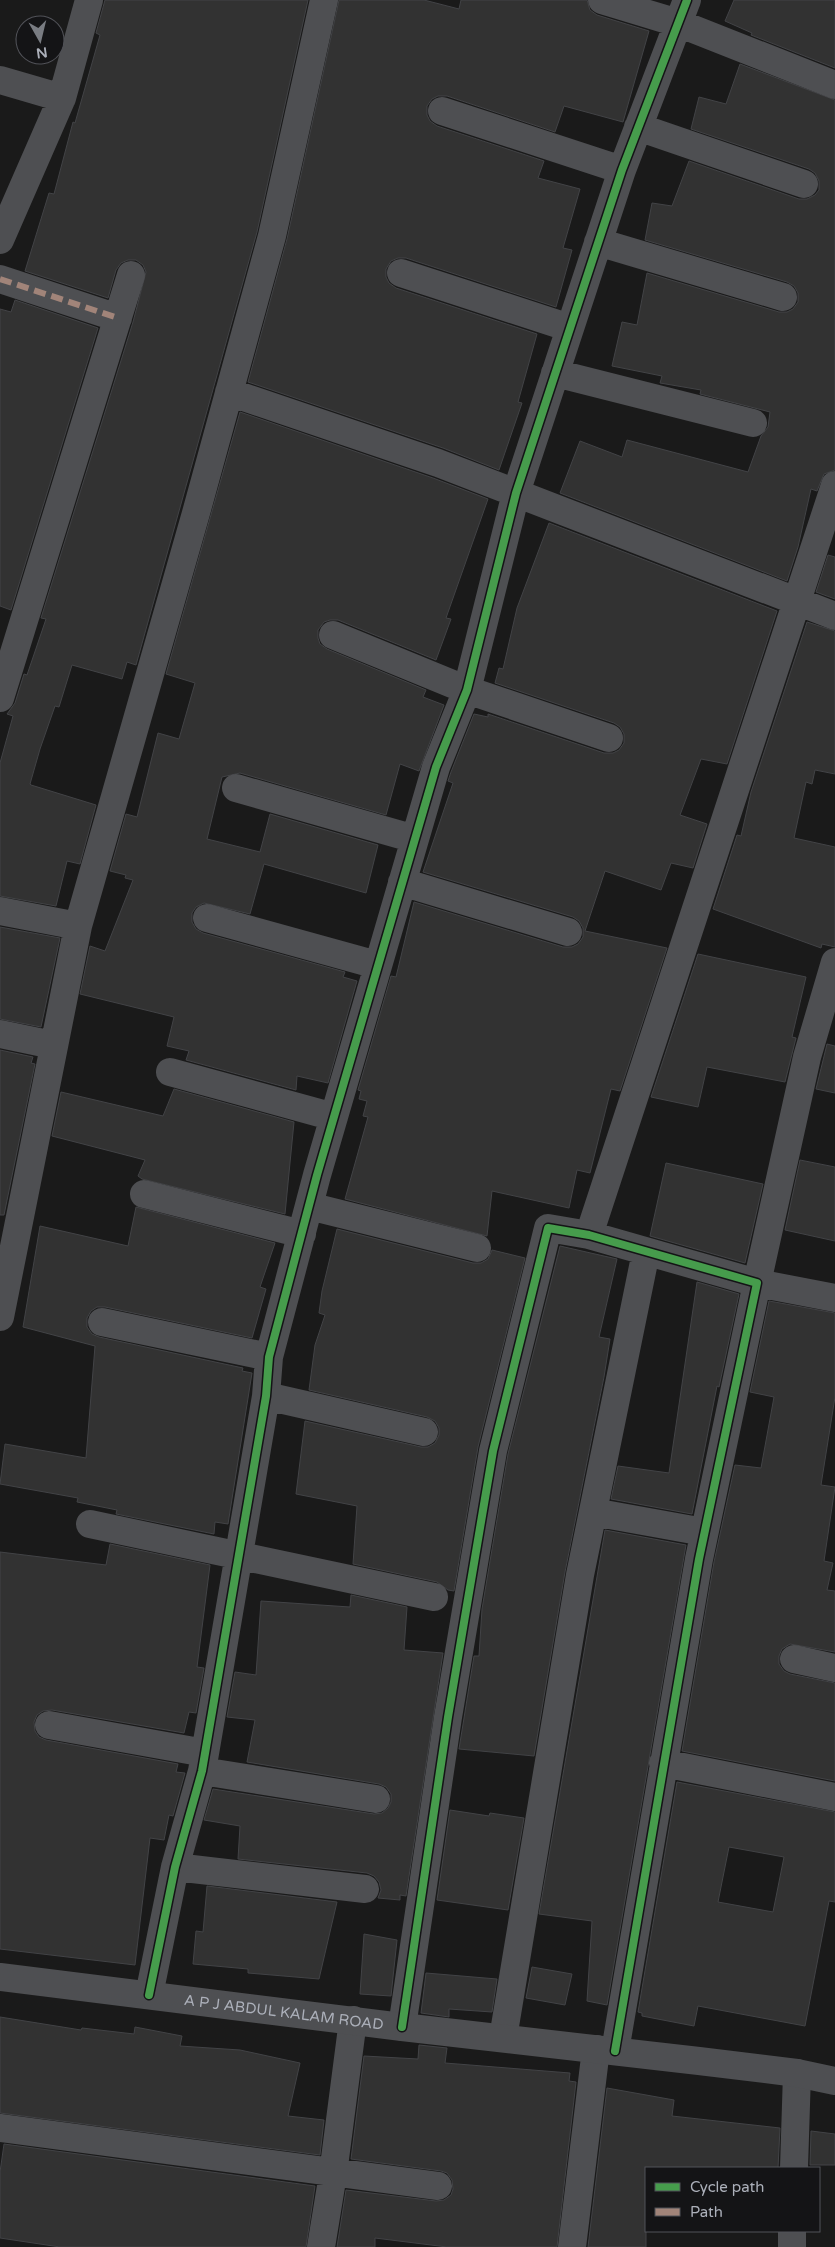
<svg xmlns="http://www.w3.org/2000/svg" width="835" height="2247" font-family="'Varela Round',sans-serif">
<rect width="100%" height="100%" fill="#1a1a1a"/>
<!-- building -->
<path fill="#323232" stroke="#424346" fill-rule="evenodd" d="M105 0H308L257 232 136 665 127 662 122 679 72 665 59 707 55 706 40 749 30 784 31 785 96 805 80 864 67 861 56 906 0 896V763L13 716 7 714 15 703 24 674 27 675 46 619 41 618 133 322 146 272 143 265 136 260H128L121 263 116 270 108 298 25 271 49 193 54 194 73 122 75 123 100 35 96 33Z
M339 0H424L459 9 461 0H587L590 10 597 15 649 31 623 122 564 106 555 132 447 96H438L432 99 427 106V115L430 121 437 126 544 161 538 178 580 189 563 248 572 250 556 307 406 258H398L391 261 386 269V277L389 283 396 288 537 334 518 402 522 403 499 470 443 448 248 382 287 239Z
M734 0H835V68L751 35 752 33 725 21Z
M740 64 835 100V470L824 474 817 491 811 489 798 547 787 581 560 493 580 441 622 457 627 440 748 472 761 436 768 427 770 412 700 394 701 390 660 383 662 376 612 366 622 322 637 325 647 273 779 312H787L793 309 798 302V293L794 286 787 282 645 240 652 203 672 206 689 161 799 199H807L815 195 819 190V181L815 173 809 169 691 129 699 97 726 104Z
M15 300 98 328 11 610 0 606V309L11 312Z
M240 412 433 478 488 499 446 618 451 619 436 660 338 620H330L324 622 318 630V638L320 644 327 649 426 690 423 697 444 705 419 771 400 764 386 815 240 773 222 777 207 839 260 852 270 814 378 845 366 893 264 864 250 914 204 903 196 907 192 913V922L196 929 203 933 345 972 343 977 357 981 328 1083 297 1076 296 1090 186 1060 189 1051 167 1046 174 1017 80 994 90 946 105 951 133 880 125 878 126 875 110 871 126 814 137 817 158 733 179 739 195 683 166 674Z
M549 523 777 611 727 764 701 759 680 815 707 824 693 868 671 863 661 890 605 871 585 931 667 948 620 1091 611 1089 590 1173 577 1170 569 1208 492 1191 487 1236 345 1199 368 1117 363 1116 367 1101 359 1099 361 1091 358 1090 391 976 396 977 414 902 563 947H572L578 944 583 937V928L579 921 573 917 423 872 453 783 448 781 451 772 474 714 488 717V714L604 753H613L619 750 624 743V734L620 727 614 723 495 683 499 668 503 669 517 608Z
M828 555 835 557V599L816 592Z
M807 622 835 631V774L815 770 812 784 806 782 794 838 835 847V947L822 944 821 948 713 909 737 835 741 836 751 792Z
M0 927 60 938 41 1027 0 1019Z
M698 954 806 977 792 1037 796 1038 785 1082 707 1067 698 1107 651 1097Z
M827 1044 835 1046V1093L816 1089Z
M0 1050 33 1057 31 1063 35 1064 4 1215H0Z
M174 1089 294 1122 285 1214 142 1179 138 1176 145 1160 52 1136 61 1092 163 1116Z
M800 1160 835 1167V1241L785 1230Z
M666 1163 763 1184 745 1263 650 1236Z
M136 1207 275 1243 260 1287 266 1289 252 1338 105 1307H97L91 1311 87 1318V1327L92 1334 99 1337 243 1368 242 1371 252 1373 228 1524 215 1522 214 1534 116 1514 117 1510 77 1502 78 1498 0 1484 5 1444 86 1458 95 1346 23 1327 40 1226 128 1246Z
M337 1229 473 1263H481L488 1259 492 1250 525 1258 478 1447 454 1591 448 1590 437 1582 353 1564 357 1506 296 1494 305 1421 421 1447H428L435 1443 439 1435V1428L435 1421 427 1417 309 1390 315 1345 325 1315 319 1313 322 1291Z
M560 1246 617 1259 599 1337 610 1339 604 1377 565 1572 534 1756 459 1749 474 1656H479L482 1609 508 1454Z
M697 1282 739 1294 719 1387 717 1386 692 1514 611 1499 618 1466 669 1473Z
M769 1301 835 1313V1397L821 1485 835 1487 824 1561 833 1563 827 1590 835 1591V1652L790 1644 782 1649 779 1656V1664L784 1671 790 1674 835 1683V1781L682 1751 714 1562 735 1465 761 1468 774 1397 750 1392Z
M605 1530 686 1545 607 2005 587 2001 592 1921 539 1914Z
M110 1544 210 1565 197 1667 204 1668 196 1713 189 1712 184 1733 52 1710 43 1711 37 1715 34 1722 35 1731 39 1737 46 1740 178 1764 176 1772 185 1773 173 1816 169 1815 164 1840 150 1838 135 1965 0 1949V1552L106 1565Z
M351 1595 407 1607 404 1650 443 1653 406 1896 400 1895V1900L378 1898 381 1890 379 1882 374 1876 367 1873 238 1859 240 1826 204 1820 213 1789 374 1814 382 1813 388 1808 391 1802V1794L386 1787 379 1784 247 1762 255 1720 227 1717 235 1672 256 1675 261 1601 350 1607Z
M677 1782 835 1812V1902L829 1901 805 2026 698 2006 694 2026 642 2016V2013L638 2012ZM729 1847 784 1857 773 1912 718 1902Z
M450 1810 489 1816 490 1813 524 1818 508 1910 437 1900Z
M207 1886 337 1902 319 1979 248 1973V1969L193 1964 196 1931 203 1932Z
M364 1934 397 1940 391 1996 360 1994Z
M532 1967 572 1974 565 2005 526 1998Z
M426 1973 497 1979 492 2012 449 2009V2017L421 2013Z
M0 2017 81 2030 82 2028 134 2034 135 2027 182 2036 180 2046 240 2050 300 2063 288 2116 324 2120 320 2155 0 2113Z
M419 2045 447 2048 445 2063 570 2073 569 2081 576 2082 557 2247H447L375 2238V2247H337L346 2190 436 2201 444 2200 451 2195 453 2189 452 2180 447 2173 441 2171 351 2159 364 2056 418 2059Z
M607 2088 674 2100 672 2116 780 2128 778 2168H646V2247H588Z
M811 2131 835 2134V2165H810Z
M4 2144 315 2186 306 2247H60L0 2238V2172Z"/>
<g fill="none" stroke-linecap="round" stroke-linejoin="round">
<!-- minor -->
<path stroke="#4e4f52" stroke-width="28" d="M602 0 678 23 835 85
M0 80 62 98 89 0
M442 111 622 170
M638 127 804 184
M0 240 62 98
M598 242 783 297
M401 273 570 328
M0 279 118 318
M555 373 753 423
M229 392 438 463 835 616
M333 635 467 690 609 738
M0 698 131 275
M236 788 415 839
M402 882 568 932
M0 911 78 926
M207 918 377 965
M835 962 807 1057 757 1283 835 1298
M0 1034 53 1045
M170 1072 334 1117
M144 1194 302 1234
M309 1206 477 1248
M589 1235 835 485
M0 1317 78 926 196 513 272 236 324 0
M102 1322 269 1357
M266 1396 424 1432
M593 1512 704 1532
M90 1524 434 1597
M794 1659 835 1668
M49 1725 205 1753
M663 1763 835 1797
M202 1771 376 1799
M175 1867 365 1889
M149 1995 175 1867 202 1771 266 1396 269 1357 317 1175 436 767 467 690 516 493 622 170 687 0
M402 2027 448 1717 493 1451 548 1228 589 1235 757 1283 699 1559 615 2051
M503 2038 580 1575 646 1252
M0 2128 438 2186
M794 2168 797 2073
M321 2247 333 2174 353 2020
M572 2247 596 2049
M792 2247V2231"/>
<!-- tertiary -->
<path stroke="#4e4f52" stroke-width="28" id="s1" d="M0 1977 402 2027 699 2061 797 2073 835 2081"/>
<!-- quiet -->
<path stroke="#a18479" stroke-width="6" stroke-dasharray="12 6" stroke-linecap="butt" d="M0 279 118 318"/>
<!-- cycleway casing -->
<g stroke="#141416" stroke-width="11">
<path id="cycleway" d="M149 1995 175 1867 202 1771 266 1396 269 1357 317 1175 436 767 467 690 516 493 622 170 687 0
M402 2027 448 1717 493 1451 548 1228 589 1235 757 1283 699 1559 615 2051"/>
</g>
<!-- cycleway -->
<use href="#cycleway" stroke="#469c4c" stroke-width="8"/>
</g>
<g text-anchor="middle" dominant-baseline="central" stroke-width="4" stroke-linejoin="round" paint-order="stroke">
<!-- street labels -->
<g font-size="15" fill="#acb0ba" stroke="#141416">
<text stroke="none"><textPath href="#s1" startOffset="286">A P J ABDUL KALAM ROAD</textPath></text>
</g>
</g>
<!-- legend -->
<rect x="645" y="2167" width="175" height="65" fill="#141416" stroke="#515258"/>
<rect x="655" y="2183" width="25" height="8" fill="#469c4c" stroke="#515258"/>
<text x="690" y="2192" font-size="15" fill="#acb0ba">Cycle path</text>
<rect x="655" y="2208" width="25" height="8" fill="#a18479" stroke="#515258"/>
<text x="690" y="2217" font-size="15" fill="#acb0ba">Path</text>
<!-- north arrow -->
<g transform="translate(40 40) rotate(172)"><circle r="24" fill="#141416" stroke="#515258"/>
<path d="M0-4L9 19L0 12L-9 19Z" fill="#797c82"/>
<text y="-8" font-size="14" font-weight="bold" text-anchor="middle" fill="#acb0ba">N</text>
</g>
</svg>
